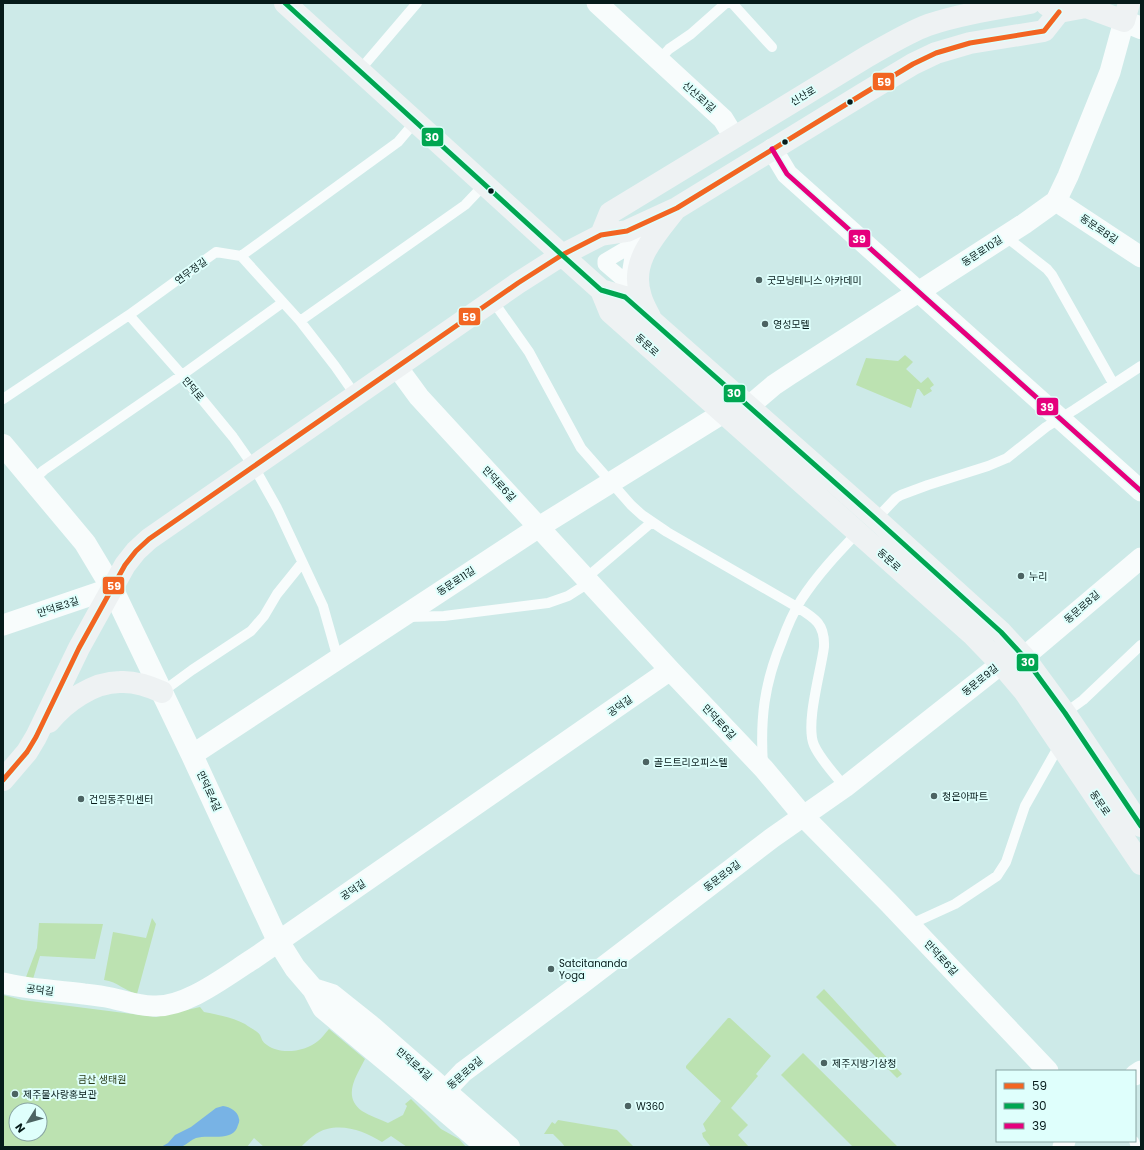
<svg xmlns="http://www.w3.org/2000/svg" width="1144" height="1150" font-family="Poppins,'Noto Sans KR',sans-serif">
<rect width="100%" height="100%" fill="#cdeae8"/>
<!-- green -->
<path fill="#bce2b1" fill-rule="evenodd" d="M905 355 913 362 906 369 921 383 928 377 934 385 930 388 932 391 924 396 919 389H917L911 408 856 385 866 358 898 361Z
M152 918 156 924 137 994C125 991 118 982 104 980L113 932 146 938Z
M39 923 103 924 95 959 40 956 33 979 26 977 37 948Z
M824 989 902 1074 897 1078 816 997Z
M3 995 22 1000 156 1017 200 1007 204 1012C218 1015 232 1017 245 1024 249 1027 257 1031 260 1035 262 1039 262 1042 267 1045 280 1055 305 1052 318 1041 322 1038 325 1033 329 1029L365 1059C356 1077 342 1096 362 1111 370 1116 380 1119 388 1123L403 1115 407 1106 405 1104 411 1099 441 1129 459 1139 466 1147H407L391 1136 382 1142C366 1132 346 1124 327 1129 317 1131 308 1140 301 1147H264L254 1138 247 1147H3ZM16 1110H40V1134H16Z
M728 1018H730L771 1056 756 1074 758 1076 731 1108 748 1125 738 1135 749 1147H711L703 1137 702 1133 706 1131 703 1124 721 1101 686 1068V1066Z
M803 1053 898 1147H853L781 1075Z
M558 1120 617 1130 634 1147H565L562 1143 553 1134H544L552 1122 555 1124Z"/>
<!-- water -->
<path fill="#78b3e5" d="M223 1106C230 1107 238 1111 239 1119 240 1121 238 1125 237 1128 230 1142 209 1134 196 1138 191 1140 187 1144 183 1146 177 1149 167 1147 161 1147L168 1143 175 1135 191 1127 216 1108Z"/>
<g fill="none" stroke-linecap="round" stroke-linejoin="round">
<!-- service -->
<path stroke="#f8fcfc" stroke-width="10" d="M732 3 772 47
M659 60 669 49 691 34 726 3
M359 71 417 3
M1005 236 1047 269 1052 275 1113 383
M241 256 300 321 335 366 356 396
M493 301 529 352 581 448 631 505 642 515 667 532 797 607C815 618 825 624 824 647 821 671 805 724 814 745 820 759 835 775 845 787
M129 315 182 375 233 437 254 467 277 508 323 606 338 659
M300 321 465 205 484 185
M3 399 129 315 216 252 241 256 398 142 415 122
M33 480 44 470 182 375 282 303
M876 519 896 498 901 495 928 485 988 466 1007 458 1046 427 1074 410 1141 366
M586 578 652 522
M408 617 444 616 548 603 568 596 590 582
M162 692 192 670 251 631 264 616 277 594 302 563
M1065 713 1083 700 1141 645
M763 765C760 719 764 684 782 641 787 627 793 613 801 600 817 575 838 553 858 532
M909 925 955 904 997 876 1006 862 1025 806 1060 744
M1134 1141 1136 1147"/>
<!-- pedestrian -->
<path stroke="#f8fcfc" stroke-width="15" d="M637 242 638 245 632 257 628 281 626 282 605 264V261Z"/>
<!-- minor -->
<path stroke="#f8fcfc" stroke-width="21" d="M597 3 723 119 734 137
M772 149 787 174 1141 491
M1056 201 1141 257
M397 367 419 397 670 670 764 769 804 817 889 903 1048 1071
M748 407 774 385 789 375 1024 224 1056 201 1068 176 1110 72 1124 21
M3 625 112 588
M1024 657 1141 558
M192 755 539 527 723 413
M3 983C30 990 57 990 84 994 93 995 102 996 111 998 125 1001 138 1006 153 1006 186 1008 226 976 253 959L670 670
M1135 1075 1141 1071
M445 1091 463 1072 581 984 772 838 845 787 1001 664
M1063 1147 1065 1141"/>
<!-- tertiary -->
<path stroke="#f8fcfc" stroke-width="22" d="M1124 21 1141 28
M3 445 85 543 112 588 192 755 278 941 295 968 313 989 323 1008 402 1074 487 1147
M313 989 332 995 372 1027 509 1147"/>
<!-- secondary -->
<path stroke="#eef2f3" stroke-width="22" d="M285 3 562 255 601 290 625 297 876 519 1001 632 1024 657 1065 713 1141 826
M1047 5 1059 12 1086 7 1124 21 1129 3
M601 235 610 213 868 56C888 45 907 33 928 25 961 14 996 9 1030 3
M601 290 610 312 973 635 1001 664 1024 691 1141 864
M650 317C647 311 643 304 641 297 629 262 654 237 674 211
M49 722C65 702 93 682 120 682 135 681 149 686 162 692
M3 780 27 752 36 737 79 648 125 565 136 551 149 539 518 283 562 255 601 235 627 231 677 208 863 94 913 64 936 53 970 43 1044 31 1059 12"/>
<!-- bus-1 casing -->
<g stroke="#dffffc" stroke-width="8">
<path id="bus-1" d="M3 780 27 752 36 737 79 648 125 565 136 551 149 539 518 283 562 255 601 235 627 231 677 208 863 94 913 64 936 53 970 43 1044 31 1059 12"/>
</g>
<!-- bus-2 casing -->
<g stroke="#dffffc" stroke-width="8">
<path id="bus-2" d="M285 3 562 255 601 290 625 297 876 519 1001 632 1024 657 1065 713 1141 826"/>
</g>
<!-- bus-3 casing -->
<g stroke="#dffffc" stroke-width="8">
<path id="bus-3" d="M772 149 787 174 1141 491"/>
</g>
<!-- bus-1 -->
<use href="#bus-1" stroke="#f26522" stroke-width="5"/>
<!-- bus-2 -->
<use href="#bus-2" stroke="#00a651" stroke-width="5"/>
<!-- bus-3 -->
<use href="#bus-3" stroke="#e5007d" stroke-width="5"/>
</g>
<!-- markers -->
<g fill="#061b1a" stroke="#dffffc" stroke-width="1.5">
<circle cx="850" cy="102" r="3.5"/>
<circle cx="785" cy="142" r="3.5"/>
<circle cx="491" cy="191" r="3.5"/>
</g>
<g fill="#4c6362" stroke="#dffffc" stroke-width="1.5">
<circle cx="759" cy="280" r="4"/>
<circle cx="765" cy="324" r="4"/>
<circle cx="1021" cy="576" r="4"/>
<circle cx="646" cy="762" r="4"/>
<circle cx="934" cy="796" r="4"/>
<circle cx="81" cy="799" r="4"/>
<circle cx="551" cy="969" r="4"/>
<circle cx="824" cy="1063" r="4"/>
<circle cx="15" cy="1094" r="4"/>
<circle cx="628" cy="1106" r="4"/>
</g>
<g text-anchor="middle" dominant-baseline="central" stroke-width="4" stroke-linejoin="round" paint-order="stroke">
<!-- street labels -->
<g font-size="10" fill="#061b1a" stroke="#dffffc">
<text transform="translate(803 96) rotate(-31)">신산로</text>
<text transform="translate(699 97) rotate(42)">신산로1길</text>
<text transform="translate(1099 229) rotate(34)">동문로8길</text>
<text transform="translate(982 251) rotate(-33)">동문로10길</text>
<text transform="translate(191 271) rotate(-36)">연무정길</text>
<text transform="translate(647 345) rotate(42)">동문로</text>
<text transform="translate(193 389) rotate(50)">만덕로</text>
<text transform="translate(499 484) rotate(47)">만덕로6길</text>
<text transform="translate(889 560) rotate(42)">동문로</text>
<text transform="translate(456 581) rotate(-33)">동문로11길</text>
<text transform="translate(58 607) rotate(-18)">만덕로3길</text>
<text transform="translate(1082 607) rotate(-41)">동문로8길</text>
<text transform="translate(980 680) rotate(-39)">동문로9길</text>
<text transform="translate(620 706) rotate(-35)">공덕길</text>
<text transform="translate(719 722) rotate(47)">만덕로6길</text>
<text transform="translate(209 791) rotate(65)">만덕로4길</text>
<text transform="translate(1100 803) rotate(56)">동문로</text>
<text transform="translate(722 876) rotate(-37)">동문로9길</text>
<text transform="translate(353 890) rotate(-34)">공덕길</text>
<text transform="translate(941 958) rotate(47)">만덕로6길</text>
<text transform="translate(40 990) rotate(7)">공덕길</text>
<text transform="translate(414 1064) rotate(41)">만덕로4길</text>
<text transform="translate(465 1073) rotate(-41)">동문로9길</text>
</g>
<!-- poi labels -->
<g font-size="10" fill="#061b1a" stroke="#dffffc" text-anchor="start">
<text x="767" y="280">굿모닝테니스 아카데미</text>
<text x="773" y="324">영성모텔</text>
<text x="1029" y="576">누리</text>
<text x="654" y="762">골드트리오피스텔</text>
<text x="942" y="796">청은아파트</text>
<text x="89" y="799">건입동주민센터</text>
<text x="559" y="963">Satcitananda<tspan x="559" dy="12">Yoga</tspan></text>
<text x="832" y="1063">제주지방기상청</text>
<text x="23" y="1094">제주물사랑홍보관</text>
<text x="636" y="1106">W360</text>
</g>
<!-- park labels -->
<g font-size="10" fill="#293b16" stroke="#dffffc">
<text x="102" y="1079">금산 생태원</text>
</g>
</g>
<g stroke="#dffffc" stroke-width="1.5">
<rect x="872" y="72" width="23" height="19" rx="4" fill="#f26522"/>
<rect x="421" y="127" width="23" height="20" rx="4" fill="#00a651"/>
<rect x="848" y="229" width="23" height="19" rx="4" fill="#e5007d"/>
<rect x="458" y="307" width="23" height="19" rx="4" fill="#f26522"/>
<rect x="723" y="384" width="23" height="19" rx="4" fill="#00a651"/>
<rect x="1036" y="397" width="23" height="19" rx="4" fill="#e5007d"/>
<rect x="102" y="576" width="23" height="19" rx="4" fill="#f26522"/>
<rect x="1016" y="653" width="23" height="19" rx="4" fill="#00a651"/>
</g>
<g font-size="11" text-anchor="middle" font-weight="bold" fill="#fff">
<text x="884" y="86">59</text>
<text x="432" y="141">30</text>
<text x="859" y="243">39</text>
<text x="469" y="321">59</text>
<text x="734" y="397">30</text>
<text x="1047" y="411">39</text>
<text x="114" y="590">59</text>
<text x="1028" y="666">30</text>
</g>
<!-- border -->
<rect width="1144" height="1150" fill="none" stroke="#061b1a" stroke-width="8"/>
<!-- legend -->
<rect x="996" y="1070" width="140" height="72" fill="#dffffc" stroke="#88a4a2"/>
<rect x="1004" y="1083" width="20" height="6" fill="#f26522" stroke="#88a4a2"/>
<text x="1032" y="1090" font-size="12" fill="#061b1a">59</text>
<rect x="1004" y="1103" width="20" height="6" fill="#00a651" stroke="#88a4a2"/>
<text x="1032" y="1110" font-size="12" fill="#061b1a">30</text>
<rect x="1004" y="1123" width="20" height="6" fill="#e5007d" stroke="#88a4a2"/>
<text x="1032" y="1130" font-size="12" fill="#061b1a">39</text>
<!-- north arrow -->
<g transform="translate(28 1122) rotate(233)"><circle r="19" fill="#dffffc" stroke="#88a4a2"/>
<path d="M0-3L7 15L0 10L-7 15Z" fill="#4c6362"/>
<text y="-6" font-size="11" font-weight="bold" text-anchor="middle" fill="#061b1a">N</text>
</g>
</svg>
